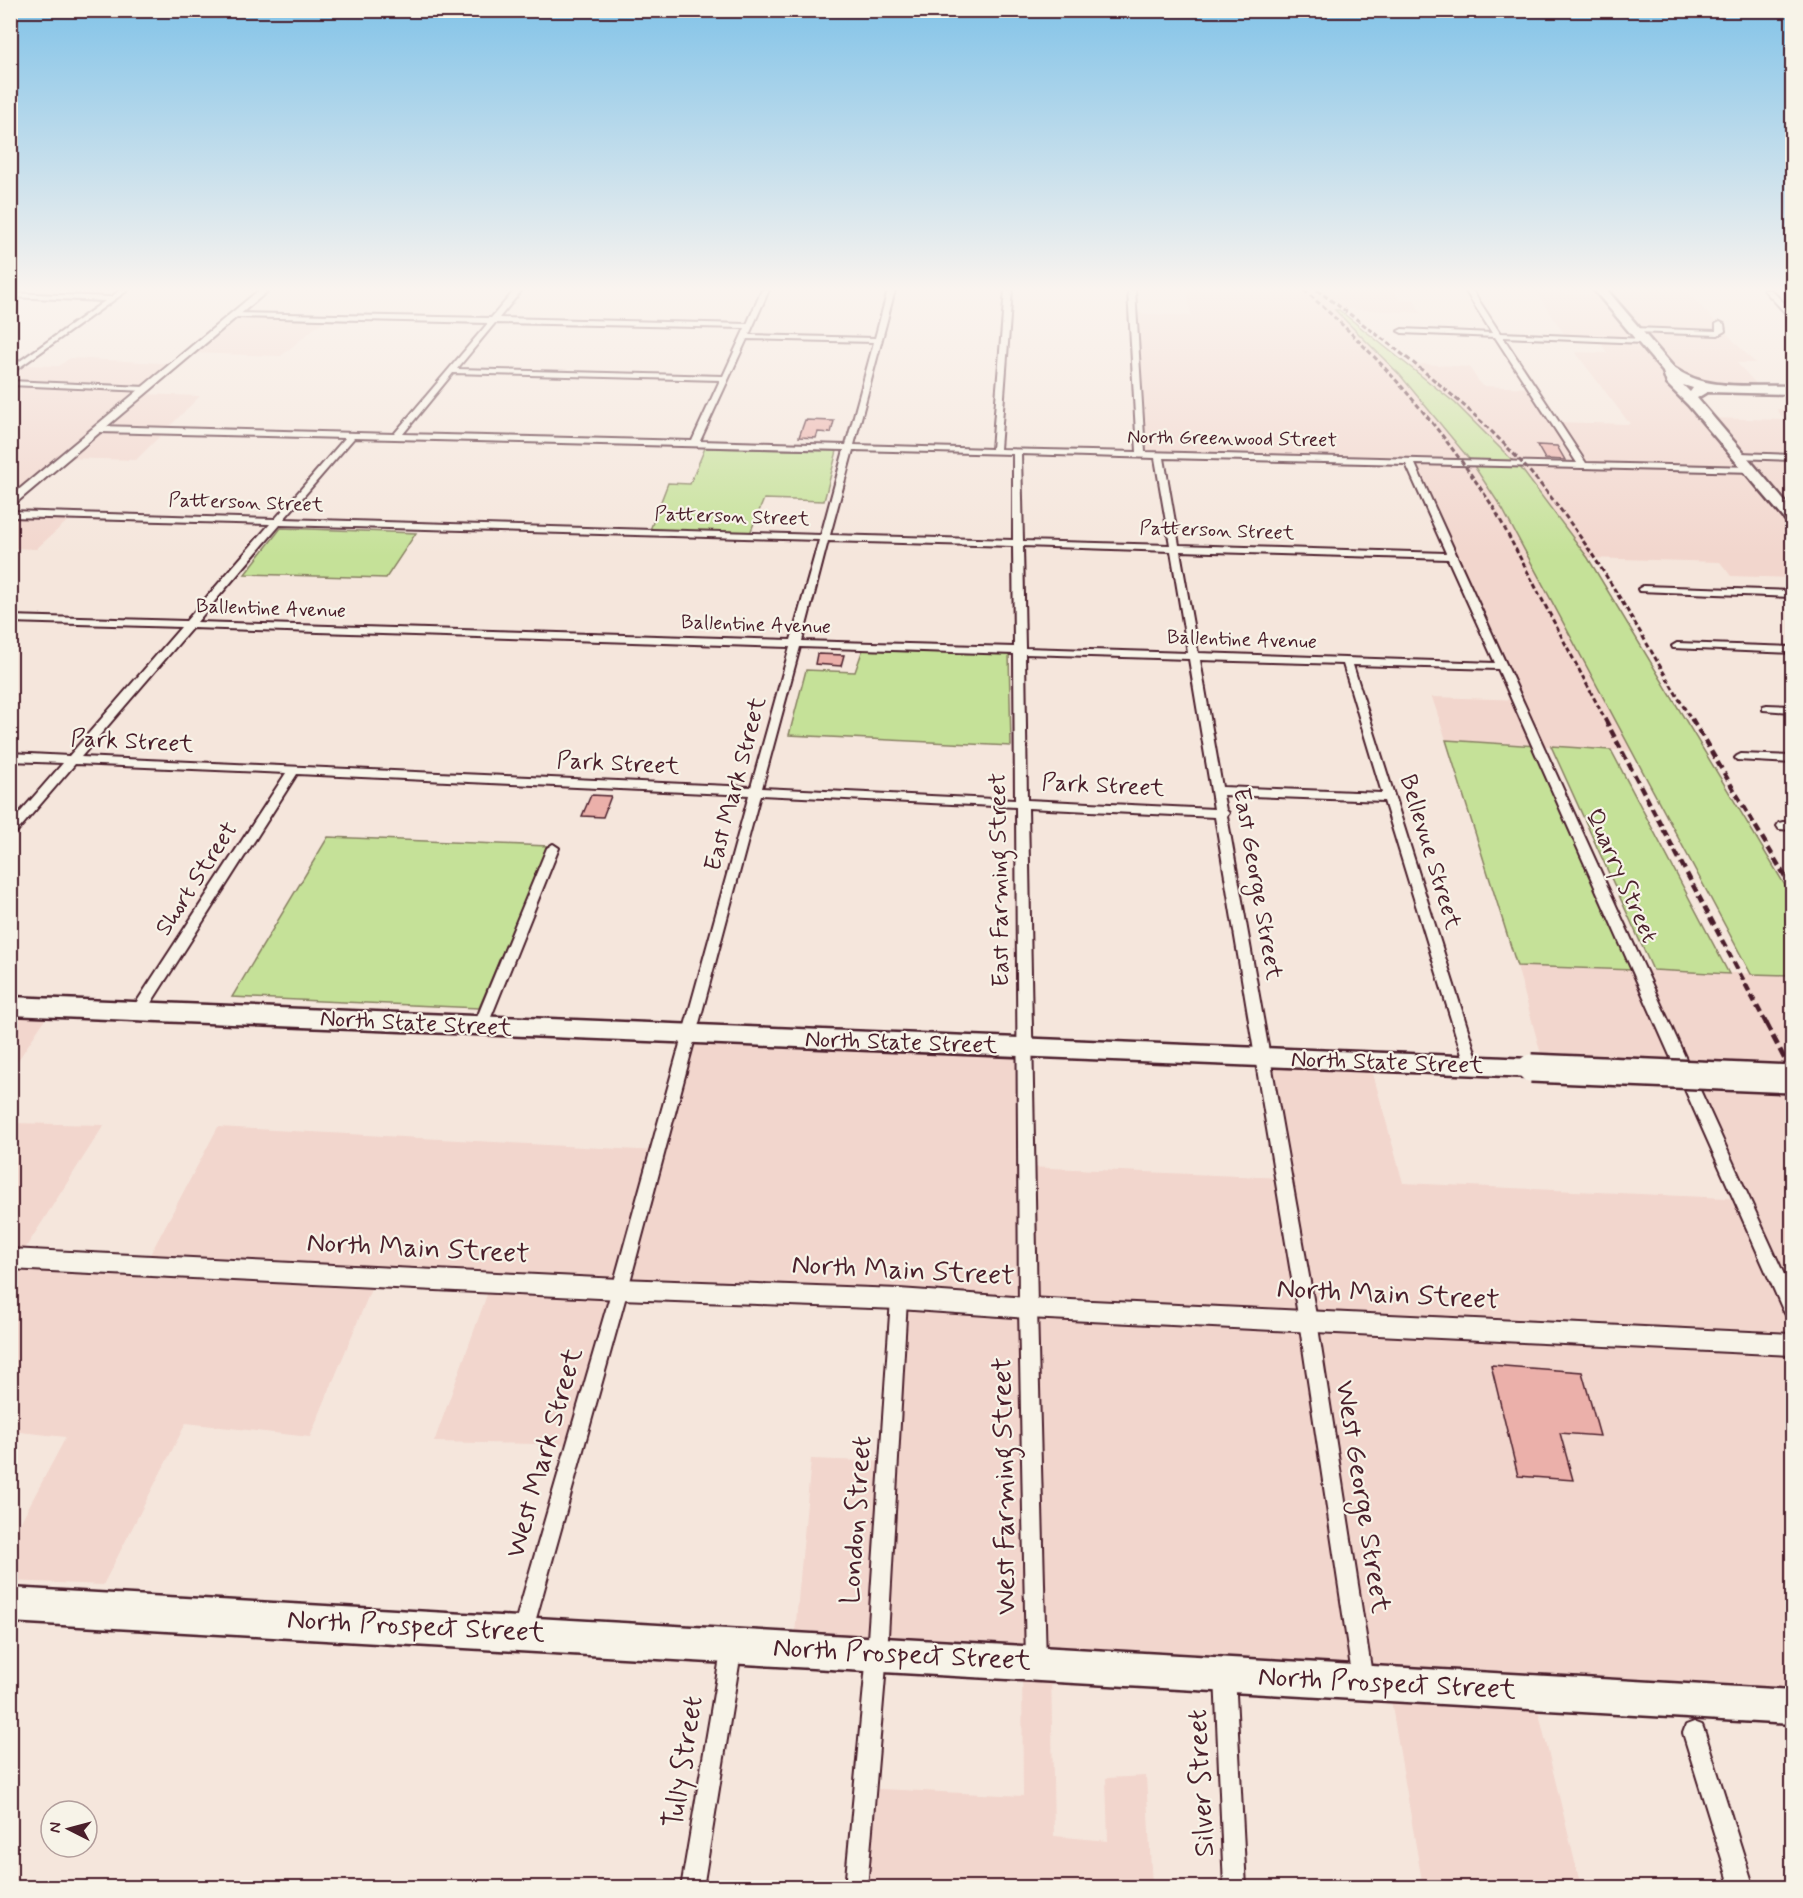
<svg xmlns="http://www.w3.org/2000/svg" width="1803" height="1898" font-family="Mynerve,sans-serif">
<rect width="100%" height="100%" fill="#f5e6dc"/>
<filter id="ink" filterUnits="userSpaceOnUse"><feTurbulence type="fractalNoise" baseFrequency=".0167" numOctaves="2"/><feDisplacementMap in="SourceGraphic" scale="12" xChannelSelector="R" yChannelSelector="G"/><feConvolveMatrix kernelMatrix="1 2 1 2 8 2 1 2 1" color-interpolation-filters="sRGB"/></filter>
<g filter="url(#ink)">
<!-- built -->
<path fill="#f2d6cd" d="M1187 290H1395L1399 300H1414L1421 313 1348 309 1335 311 1400 375 1467 454 1503 510 1632 751 1446 740 1432 697 1524 700 1410 462 1140 455 1131 313 1191 316Z
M1600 290H1685L1755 363H1737L1762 390 1684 387 1710 418 1784 420 1777 409 1792 410V578L1731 576 1720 562 1588 558 1520 467 1455 404 1410 366 1424 364 1469 367 1482 386 1531 388 1551 422 1630 424 1575 352 1607 353 1600 341 1568 340 1537 293 1604 296Z
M235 316 328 317 281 356 189 353Z
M70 358 179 364 142 394 200 396 136 460 66 458 11 506V371L20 365 59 366Z
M11 515 73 516 36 549 11 548Z
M1517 966 1792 975V1712L1535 1697 1581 1887H1423L1388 1683 1051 1669 1054 1836 1108 1841 1106 1778 1146 1776 1152 1887H853L860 1788 1023 1796 1022 1665 793 1655 811 1459 890 1462 901 1301 626 1286 581 1445 434 1442 493 1278 379 1270 310 1437 186 1423 103 1585 11 1581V1540L66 1437 11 1431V1123L104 1125 21 1255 145 1264 218 1127 657 1151 691 1036 1025 1046 1027 1167 1286 1178 1262 1057 1370 1063 1403 1183 1747 1199 1689 1075 1545 1069Z
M11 1006 53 1007 11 1071Z"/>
<!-- green -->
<path fill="#c5e198" stroke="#888062" stroke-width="1.5" d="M1335 310H1339L1455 403 1514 462 1470 460 1400 375Z
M705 448 837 451 824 501 764 499 750 533 650 530 668 483 690 484Z
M1474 466 1520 467 1588 558 1792 897V975L1751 974 1503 510Z
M281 528 416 533 386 578 245 574Z
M863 649 1009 653 1011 746 789 735 806 670 855 672Z
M1446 740 1538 746 1634 970 1517 966Z
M1551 746 1611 750 1729 974 1653 970Z
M328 837 548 846 479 1008 232 997Z"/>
<!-- building -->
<path fill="#ebb0aa" stroke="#4a1f2b" stroke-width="1.5" d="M805 420 834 421 831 433 818 432 816 438 799 437Z
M1537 445 1557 446 1565 460 1545 459Z
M817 654 844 655 841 666 815 664Z
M591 795 611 796 603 817 582 816Z
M1491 1365 1582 1372 1600 1436 1560 1433 1573 1480 1518 1476Z"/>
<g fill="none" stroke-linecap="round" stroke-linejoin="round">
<!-- minor casing -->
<g stroke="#4a1f2b" stroke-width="4">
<path id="minor" d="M120 290H128L10 374V368L105 301 10 297V293L111 297Z
M515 290H522L499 318 747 324 762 290H769L749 335 875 338 888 290H895L854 445 992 449 1005 290H1012L1000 449 1137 452 1128 290H1135L1145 452 1577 463 1495 337 1402 333 1398 331 1402 329 1492 333 1465 290H1472L1500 333 1646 339 1647 341 1643 343 1503 337 1586 463 1752 467 1756 470 1755 472 1415 464 1792 1292V1317L1786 1315 1783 1310 1498 669 1353 665 1476 1055 1474 1059H1464L1462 1055 1384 801 1223 795 1226 810 1229 813 1227 816 1317 1321 1373 1681 1370 1688 1363 1691 1356 1688 1353 1681 1299 1321 1215 817 1028 808 1037 1308 1046 1663 1043 1670 1036 1673 1029 1670 1026 1663 1019 1308 1016 807 760 795 628 1289 532 1633 529 1640 522 1643 515 1640 512 1633 612 1289 749 795 297 774 144 1014H134L132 1010 134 1006 286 773 75 764 14 835 10 836V824L63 763 10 761V753L69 756 181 627 10 622V616L186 621 270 524 10 517V511L275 519 345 438 99 432 95 429 99 426 394 434 488 323 235 317 231 315 232 313 491 318ZM495 323 745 328 723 376 457 369ZM747 339 874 342 846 445 700 441ZM453 373 720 380 692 441 403 434ZM354 438 844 450 821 535 284 519ZM853 450 1013 454V540L830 535ZM1021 454 1155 458 1170 545 1023 541ZM1164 458 1406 464 1446 553 1179 545ZM280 525 819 540 791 640 197 622ZM828 541 1013 546 1014 647 802 641ZM1023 546 1171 551 1188 653 1025 648ZM1180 551 1448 559 1495 663 1198 653ZM192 628 790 647 751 787 81 757ZM800 647 1014 654 1015 800 762 788ZM1025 654 1189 659 1214 809 1027 800ZM1200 660 1343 664 1382 793 1222 787Z
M1764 290H1771L1792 311V317H1789Z
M1720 322 1724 324 1725 331 1718 335 1634 332 1630 330 1634 328 1716 331V324Z
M10 381 146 387 150 389 146 391 10 385Z
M1740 453 1792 455V460L1737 458 1736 456Z
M1643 586 1792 591V597L1639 591 1638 589Z
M1677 643 1792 647V653L1673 648 1672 646Z
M1767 705 1792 706V712L1763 710V706Z
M1741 754 1792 756V763L1737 760 1735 758 1737 756Z
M1783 822H1792V830L1779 829 1777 826 1779 823Z
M553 844 559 848 487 1027 485 1031H475L473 1027 547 848Z
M899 1291 905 1294 907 1299 887 1654 867 1888H845L867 1654 891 1299 893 1294Z
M732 1636 739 1639 742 1646 703 1888H681L722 1646 725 1639Z
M1225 1665 1232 1668 1235 1675 1246 1888H1224L1215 1675 1218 1668Z
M1694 1722 1702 1725 1705 1733 1754 1888H1731L1683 1733 1686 1725Z"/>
</g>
<!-- tertiary casing -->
<g stroke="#4a1f2b" stroke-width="4">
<path id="tertiary" d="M259 290H269L10 508V497Z
M10 1249 620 1279 899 1289 1028 1298 1792 1334V1355L1028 1318 899 1309 620 1299 10 1269Z"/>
</g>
<!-- primary casing -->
<g stroke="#4a1f2b" stroke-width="5">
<path id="primary" d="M1594 290H1607L1674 368C1708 392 1752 384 1792 386V394L1707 392 1697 398 1792 510V524L1787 522 1688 405 1667 384 1663 372ZM1683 385 1693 388 1690 392Z
M10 997 1531 1059 1540 1061 1543 1068 1540 1075 1531 1077 10 1015Z
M10 1588 1792 1690V1724L10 1622Z"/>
</g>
<!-- minor -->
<use href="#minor" fill="#f7f3e8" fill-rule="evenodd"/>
<!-- tertiary -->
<use href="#tertiary" fill="#f7f3e8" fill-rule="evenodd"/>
<!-- primary -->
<use href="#primary" fill="#f7f3e8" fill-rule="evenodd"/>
<!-- rail-far2 -->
<path stroke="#4a1f2b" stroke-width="3" stroke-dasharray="5 3" stroke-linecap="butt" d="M1304 290C1379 355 1441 427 1495 510L1606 721
M1317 290C1393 346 1469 402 1531 473 1596 548 1642 637 1692 721"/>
<!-- rail-far1 -->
<path stroke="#4a1f2b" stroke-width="4.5" stroke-dasharray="8 4.5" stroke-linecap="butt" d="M1605 719 1767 1025
M1692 719 1792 888"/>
<!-- rail -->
<path stroke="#4a1f2b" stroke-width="5" stroke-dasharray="10 5" stroke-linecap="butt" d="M1766 1023 1792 1073"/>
<!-- primary-bridge casing -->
<g stroke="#4a1f2b" stroke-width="32" stroke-linecap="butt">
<path id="primary-bridge" d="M1531 1068 1792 1079"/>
</g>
<!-- primary-bridge -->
<use href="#primary-bridge" stroke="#f7f3e8" stroke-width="27"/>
</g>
</g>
<!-- sky -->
<linearGradient id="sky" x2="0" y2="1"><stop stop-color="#82c3e8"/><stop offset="0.52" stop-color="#faf4ef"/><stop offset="1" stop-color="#faf4ef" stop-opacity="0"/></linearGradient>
<rect width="1803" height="556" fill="url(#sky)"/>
<g text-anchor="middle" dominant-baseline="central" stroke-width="4.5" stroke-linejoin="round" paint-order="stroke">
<!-- far-street labels -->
<g font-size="20" fill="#4a1f2b" stroke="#f7f3e8">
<text transform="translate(1232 439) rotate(1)">North Greenwood Street</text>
<text transform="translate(246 503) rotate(2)">Patterson Street</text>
<text transform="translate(732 517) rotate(2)">Patterson Street</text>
<text transform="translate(1217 531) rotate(2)">Patterson Street</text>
<text transform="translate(271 609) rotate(2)">Ballentine Avenue</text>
<text transform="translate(756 625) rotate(2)">Ballentine Avenue</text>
<text transform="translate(1242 640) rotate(2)">Ballentine Avenue</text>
</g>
<!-- street labels -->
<g font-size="24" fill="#4a1f2b" stroke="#f7f3e8">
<text transform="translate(132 742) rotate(3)">Park Street</text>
<text transform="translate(618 764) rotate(3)">Park Street</text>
<text transform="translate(736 784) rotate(-75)">East Mark Street</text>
<text transform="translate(1103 786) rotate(3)">Park Street</text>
<text transform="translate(1430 852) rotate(73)">Bellevue Street</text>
<text transform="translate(1621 876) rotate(66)">Quarry Street</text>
<text transform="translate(197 879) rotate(-57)">Short Street</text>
<text transform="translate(1000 880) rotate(-91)">East Farming Street</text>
<text transform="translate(1257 884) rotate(80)">East George Street</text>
<text transform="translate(416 1024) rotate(3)">North State Street</text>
<text transform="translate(901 1043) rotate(2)">North State Street</text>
<text transform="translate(1387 1063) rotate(2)">North State Street</text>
</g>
<!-- near-street labels -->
<g font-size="28" fill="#4a1f2b" stroke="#f7f3e8">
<text transform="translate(418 1249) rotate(3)">North Main Street</text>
<text transform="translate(903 1271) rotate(3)">North Main Street</text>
<text transform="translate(1388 1295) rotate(3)">North Main Street</text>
<text transform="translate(545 1453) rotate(-74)">West Mark Street</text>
<text transform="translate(1005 1486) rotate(-91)">West Farming Street</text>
<text transform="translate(1362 1497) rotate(81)">West George Street</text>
<text transform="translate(857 1520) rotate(-86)">London Street</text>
<text transform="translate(416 1627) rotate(3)">North Prospect Street</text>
<text transform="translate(902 1655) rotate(3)">North Prospect Street</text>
<text transform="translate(1387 1684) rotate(3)">North Prospect Street</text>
<text transform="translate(684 1762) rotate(-81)">Tully Street</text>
<text transform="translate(1202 1783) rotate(-93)">Silver Street</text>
</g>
</g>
<!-- margin -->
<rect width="1803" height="1898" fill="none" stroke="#f7f3e8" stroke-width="36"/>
<rect x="18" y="18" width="1767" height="1862" fill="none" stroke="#4a1f2b" stroke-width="2" filter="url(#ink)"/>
<!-- north arrow -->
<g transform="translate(69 1829) rotate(276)"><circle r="28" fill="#f7f3e8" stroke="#b29e9c" stroke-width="1.5"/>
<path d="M0-4.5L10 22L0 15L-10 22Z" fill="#4a1f2b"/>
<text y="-9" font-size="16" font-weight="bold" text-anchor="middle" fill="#4a1f2b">N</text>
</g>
</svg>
